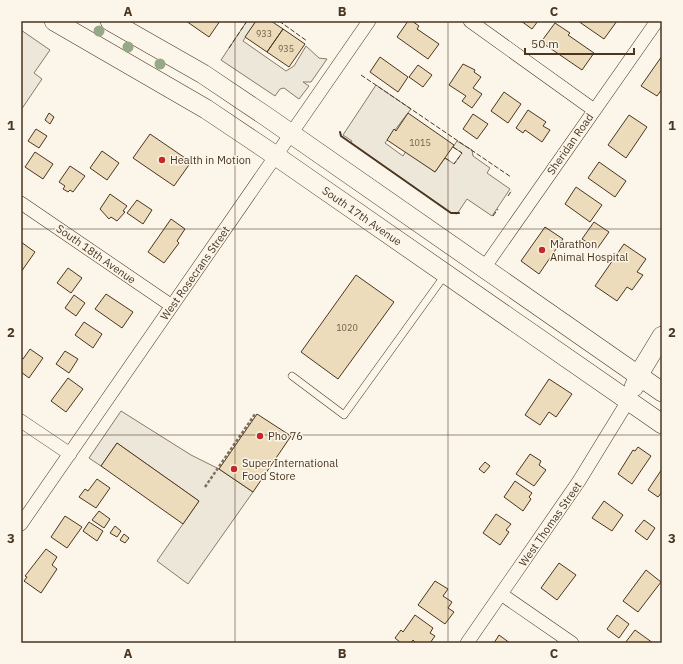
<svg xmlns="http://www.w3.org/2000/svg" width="683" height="664" font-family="'IBM Plex Sans',sans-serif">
<rect width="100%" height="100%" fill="#fbf6e9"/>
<!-- parking -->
<path fill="#ede7d9" stroke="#887966" d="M247 21H256L243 41 286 71 294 66 306 46 319 58 327 59 311 82H303L309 86 299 99 284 88 280 89 275 96 221 60Z
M21 30 50 50 34 73 42 79 21 110Z
M376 85 411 109 385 143 403 156 406 151 435 172 445 158 454 164 462 153 453 147 457 141 472 150 473 156 490 168 487 173 510 189 492 216 467 199 457 214 451 213 351 143 352 141 343 135Z
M121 411 191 455 219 469 253 492 188 584 157 561 199 501 117 443 101 466 89 458Z"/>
<!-- building -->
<path fill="#ecdcbc" stroke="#4a3520" d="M186 21H220L209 37Z
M256 21H271L283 29 267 52 245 37Z
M408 21H412L419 26 417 29 439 44 428 59 397 37Z
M521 21H538L532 29Z
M578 21H617L604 39Z
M555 23 570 33 568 35 594 53 582 70 541 42Z
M283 29 305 44 289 67 267 52Z
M662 56V89L657 96 641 86Z
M380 57 408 77 398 92 370 72Z
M463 64 475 70 474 72 481 77 473 88 482 94 472 108 462 101 466 96 449 85Z
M418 65 432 75 423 87 409 77Z
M504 92 521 104 508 123 491 111Z
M528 110 546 122 543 126 550 130 542 142 525 130 523 133 516 128Z
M49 113 54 117 50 124 45 120Z
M408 113 454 145 435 172 387 140 394 129 396 131Z
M473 114 488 124 477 139 463 129Z
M629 115 647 127 626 158 608 145Z
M36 129 47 136 39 148 28 141Z
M150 134 191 162 174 186 133 158Z
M102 151 119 163 107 180 90 168Z
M35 152 53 164 43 179 25 167Z
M599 162 626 181 615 197 588 178Z
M70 166 85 176 73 192 70 190 68 192 63 189 65 186 59 182Z
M576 187 602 205 590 222 565 204Z
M110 194 127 206 123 211 125 212 117 221 111 217 109 219 100 209Z
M137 200 152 210 143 224 127 213Z
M171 219 185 229 177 241 179 243 164 263 148 252Z
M594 222 609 232 597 249 582 239Z
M545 227 563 239 539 274 521 261Z
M21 242 35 252 21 272Z
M624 244 646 259 637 272 643 275 632 290 627 287 617 301 595 286Z
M68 268 82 278 71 293 57 283Z
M356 275 394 302 338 379 301 352Z
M106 294 133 312 122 328 95 309Z
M74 295 85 303 76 316 65 308Z
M84 322 102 334 93 348 75 335Z
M30 349 43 358 29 378 21 372V358L23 359Z
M65 351 78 359 69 373 56 364Z
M68 378 83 389 66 412 51 401Z
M549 379 572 394 556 417 549 412 540 425 525 415Z
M257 414 291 436 253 492 219 469Z
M117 443 199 501 183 524 101 466Z
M638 447 651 456 632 484 618 474 633 450 635 451Z
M530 454 541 461 539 465 546 470 534 486 516 474Z
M485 462 490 466 484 473 479 469Z
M662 469V492L658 497 648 490Z
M97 479 110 488 96 508 79 497 85 489 88 491Z
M515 481 532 493 529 497 531 499 523 511 504 497Z
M604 501 623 515 612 531 592 518Z
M99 511 110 519 104 528 92 520Z
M496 514 511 524 506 530 509 532 500 545 483 533Z
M65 516 82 527 67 548 51 537Z
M644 520 655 528 647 540 635 531Z
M89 522 103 531 97 541 83 531Z
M115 526 121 531 117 537 110 533Z
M124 534 129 538 125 543 120 540Z
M46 549 57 557 52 565 57 569 41 593 24 581 27 577 25 576Z
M559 563 576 575 557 600 541 588Z
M646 570 661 582 638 612 623 601Z
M435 581 448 589 443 596 452 602 448 608 454 612 445 624 418 605Z
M415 615 433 628 430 633 435 636 430 643H416L413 640 411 643H401L395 638 401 630 403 632Z
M617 615 629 624 619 638 607 629Z
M635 630 653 643H625Z
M499 635 510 643H494Z"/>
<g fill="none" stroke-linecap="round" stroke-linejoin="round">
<!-- lane casing -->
<g stroke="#4a3520" stroke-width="8">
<path id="lane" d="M292 376 344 415 445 275"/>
</g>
<!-- street casing -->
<g stroke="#4a3520" stroke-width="14">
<path id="street" d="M470 21 594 110
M21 203 172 306
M484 268 657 21
M21 421 70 454
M21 524 369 21
M501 594 572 643
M467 643 579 481 628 401"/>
</g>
<!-- secondary casing -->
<g stroke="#4a3520" stroke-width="20">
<path id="secondary" d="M54 21 206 109 276 156 662 424
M110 21 203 74 267 117 662 392
M634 387 642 369 662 336"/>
</g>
<!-- path -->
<path stroke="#7f6f5c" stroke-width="2.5" stroke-dasharray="3 2" stroke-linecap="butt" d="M205 487 255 414"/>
<!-- lane -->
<use href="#lane" stroke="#fbf6e9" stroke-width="7"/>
<!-- street -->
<use href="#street" stroke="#fbf6e9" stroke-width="13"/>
<!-- secondary -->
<use href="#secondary" stroke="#fbf6e9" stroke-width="19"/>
<!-- fence -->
<path stroke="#4a3520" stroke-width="1" stroke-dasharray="5 2" stroke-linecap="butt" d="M279 21 307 41
M229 48 247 21
M361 75 511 177
M453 147 462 153 454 164
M445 158 450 161
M508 196 512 190
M493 216 498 209"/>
<!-- wall -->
<path stroke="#4a3520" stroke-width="2" d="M340 132 341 136 451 213H459"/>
</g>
<!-- trees -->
<g fill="#96a887">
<circle cx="99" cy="31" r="5.5"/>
<circle cx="128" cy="47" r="5.5"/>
<circle cx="160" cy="64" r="5.5"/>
</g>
<!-- grid -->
<path fill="none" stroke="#4a3520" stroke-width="1" stroke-opacity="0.55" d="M235 21V643M448 21V643M21 229H662M21 435H662"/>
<!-- markers -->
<g fill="#c62828" stroke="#fbf6e9" stroke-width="1.5">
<circle cx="162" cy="160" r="4"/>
<circle cx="542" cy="250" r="4"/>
<circle cx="260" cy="436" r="4"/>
<circle cx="234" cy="469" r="4"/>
</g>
<g text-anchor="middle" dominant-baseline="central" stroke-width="3" stroke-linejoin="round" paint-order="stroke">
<!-- number labels -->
<g font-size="9" fill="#725f47">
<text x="264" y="33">933</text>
<text x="286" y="48">935</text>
<text x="420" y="142">1015</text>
<text x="347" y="327">1020</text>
</g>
<!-- street labels -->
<g font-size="11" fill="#4a3520" stroke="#fbf6e9">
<text transform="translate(570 144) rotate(-55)">Sheridan Road</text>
<text transform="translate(362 216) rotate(35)">South 17th Avenue</text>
<text transform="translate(96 254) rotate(35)">South 18th Avenue</text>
<text transform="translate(195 273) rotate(-55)">West Rosecrans Street</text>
<text transform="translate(550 524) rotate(-55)">West Thomas Street</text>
</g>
<!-- poi labels -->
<g font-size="11" fill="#4a3520" stroke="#fbf6e9" text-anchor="start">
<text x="170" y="160">Health in Motion</text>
<text x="550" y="244">Marathon<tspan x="550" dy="13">Animal Hospital</tspan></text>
<text x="268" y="436">Pho 76</text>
<text x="242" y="463">Super International<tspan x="242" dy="13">Food Store</tspan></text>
</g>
</g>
<!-- border -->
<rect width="683" height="664" fill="none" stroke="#fbf6e9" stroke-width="44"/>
<!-- scale -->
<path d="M525 48v6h109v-6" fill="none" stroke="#4a3520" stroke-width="2"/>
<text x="531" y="48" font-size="12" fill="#4a3520" stroke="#fbf6e9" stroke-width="3" paint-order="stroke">50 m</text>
<rect x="22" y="22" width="639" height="620" fill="none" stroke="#4a3520" stroke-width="1.5"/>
<g font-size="13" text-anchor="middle" font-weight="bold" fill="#4a3520">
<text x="128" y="16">A</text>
<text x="342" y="16">B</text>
<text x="554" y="16">C</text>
<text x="11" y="130">1</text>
<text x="672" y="130">1</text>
<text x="11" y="337">2</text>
<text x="672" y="337">2</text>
<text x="11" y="543">3</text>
<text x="672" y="543">3</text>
<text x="128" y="658">A</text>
<text x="342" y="658">B</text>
<text x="554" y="658">C</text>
</g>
</svg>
